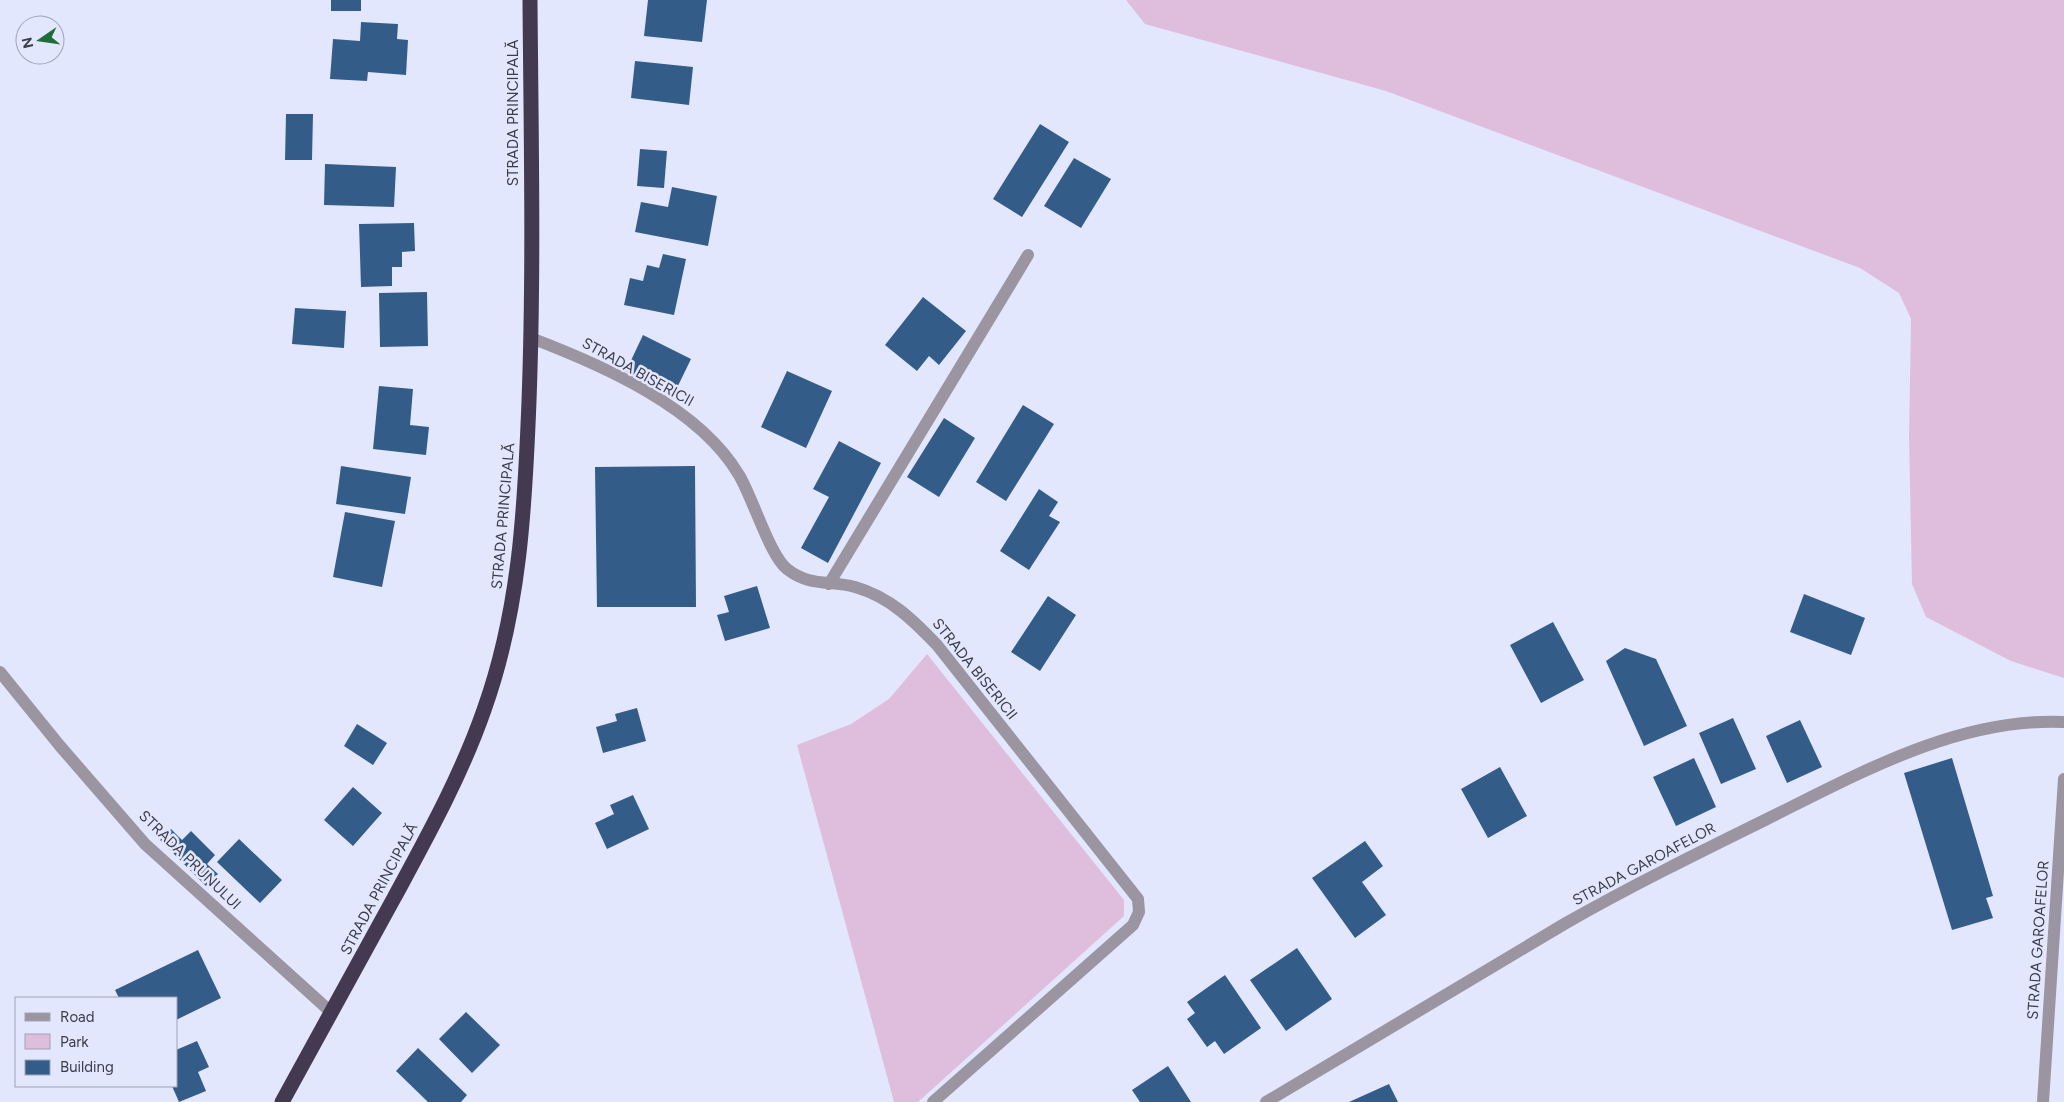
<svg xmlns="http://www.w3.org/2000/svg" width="2064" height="1102" font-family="Figtree,sans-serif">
<rect width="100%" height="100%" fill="#e3e7fe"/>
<!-- green -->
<path fill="#debedc" d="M1126 0H2064V678L2011 661 1926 617 1912 584 1909 437 1911 319 1899 293 1860 268 1386 91 1145 24Z
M927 654 1124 900V916L918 1102H894L797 745 851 724 889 699Z"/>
<!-- building -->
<path fill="#345c88" d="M331 0H361V11H331Z
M648 0H707L702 42 644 36Z
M361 22 398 24 397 39 408 40 406 75 368 72 367 81 330 79 333 39 360 41Z
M635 61 693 67 689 105 631 98Z
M286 114H313L312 160H285Z
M1040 124 1069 142 1022 217 993 199Z
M640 149 667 151 664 188 637 186Z
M1074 158 1111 179 1081 228 1044 206Z
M325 164 396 167 394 207 324 205Z
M672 187 717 196 708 246 635 232 641 202 668 207Z
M414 223 415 251 402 252V267H392V286L361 287 359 224Z
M663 254 686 259 674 315 624 305 630 278 643 281 647 265 659 268Z
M427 292 428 346 380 347 379 293Z
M923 297 966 331 939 365 929 356 917 371 885 345Z
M295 308 346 311 344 348 292 344Z
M643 335 691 359 674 394 626 371Z
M787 371 832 391 806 448 761 427Z
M379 386 413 389 410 425 429 427 426 455 373 449Z
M1023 405 1054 424 1006 501 976 482Z
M944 418 975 438 939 497 907 477Z
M839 441 881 463 828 563 801 548 829 497 813 489Z
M341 466 411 477 405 514 336 504Z
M695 466 696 607H597L595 467Z
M1039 489 1058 502 1049 516 1060 522 1029 570 1000 551Z
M345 512 395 521 382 587 333 577Z
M757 586 770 628 725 641 717 615 729 612 724 596Z
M1804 594 1865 618 1851 655 1790 632Z
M1048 596 1076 615 1040 671 1011 652Z
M1553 622 1584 680 1541 703 1510 645Z
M1625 648 1656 659 1687 726 1644 746 1606 661Z
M637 708 646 741 603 753 596 727 617 721 615 714Z
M1733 718 1756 769 1721 784 1699 733Z
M1800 720 1822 767 1787 783 1766 736Z
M357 724 387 743 373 765 344 746Z
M1694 758 1716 807 1676 826 1653 777Z
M1952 758 1993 896 1986 898 1993 918 1952 930 1904 773Z
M1500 767 1527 816 1488 838 1461 789Z
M353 787 382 813 353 846 324 820Z
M633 795 649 829 607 849 595 823 614 814 610 805Z
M171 829 182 840 191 831 215 855 207 864 218 874 206 886 160 840Z
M239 839 282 880 260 903 217 862Z
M1365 841 1383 866 1362 882 1386 915 1355 938 1312 878Z
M1297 948 1332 999 1286 1031 1250 980Z
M198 950 221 998 176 1020V998H119L115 990Z
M1225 975 1261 1028 1224 1054 1215 1041 1207 1047 1187 1019 1195 1013 1187 1002Z
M466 1012 500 1045 472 1073 439 1039Z
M197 1041 209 1067 198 1072 206 1091 179 1102 172 1086H176V1050Z
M418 1048 467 1095 461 1102H428L396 1071Z
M1168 1066 1191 1102H1140L1132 1090Z
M1389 1084 1398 1102H1349Z"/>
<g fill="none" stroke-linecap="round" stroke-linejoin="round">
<!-- minor -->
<path stroke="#9a95a1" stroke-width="12" d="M531 338C602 365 699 407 739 475 752 496 770 556 787 569 810 587 829 580 855 587 890 597 913 620 937 645L1138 899 1139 912 1133 925 933 1102
M829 584 1028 255
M0 672 60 746 145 844 332 1013
M1266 1102C1366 1042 1466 982 1566 923 1631 886 1698 853 1765 820 1858 774 1958 717 2064 722
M2043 1102 2064 779"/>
<!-- highway -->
<path stroke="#433a51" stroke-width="15" d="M282 1102C320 1034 357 966 394 898 427 837 461 776 484 710 520 610 525 506 529 401 534 267 531 134 530 0"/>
</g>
<g text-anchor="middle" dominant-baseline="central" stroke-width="5" stroke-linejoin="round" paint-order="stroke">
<!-- street labels -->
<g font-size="15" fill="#3a3c48" stroke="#e3e7fe">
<text transform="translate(513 113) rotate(-90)">STRADA PRINCIPALĂ</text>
<text transform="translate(638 372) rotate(29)">STRADA BISERICII</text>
<text transform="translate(503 516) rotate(-85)">STRADA PRINCIPALĂ</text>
<text transform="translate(975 669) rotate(51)">STRADA BISERICII</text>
<text transform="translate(190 860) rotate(44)">STRADA PRUNULUI</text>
<text transform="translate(1644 864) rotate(-28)">STRADA GAROAFELOR</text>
<text transform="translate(379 889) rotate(-62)">STRADA PRINCIPALĂ</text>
<text transform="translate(2038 940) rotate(-86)">STRADA GAROAFELOR</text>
</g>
</g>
<!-- legend -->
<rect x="15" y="997" width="162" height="90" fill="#e3e7fe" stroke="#9fa3b5"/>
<rect x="25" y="1013" width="25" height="8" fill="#9a95a1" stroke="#9fa3b5"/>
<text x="60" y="1022" font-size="15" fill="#3a3c48">Road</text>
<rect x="25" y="1034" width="25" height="15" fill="#debedc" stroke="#9fa3b5"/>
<text x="60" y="1047" font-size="15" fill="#3a3c48">Park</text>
<rect x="25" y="1060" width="25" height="15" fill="#345c88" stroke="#9fa3b5"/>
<text x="60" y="1072" font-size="15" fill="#3a3c48">Building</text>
<!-- north arrow -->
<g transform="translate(40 40) rotate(257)"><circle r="24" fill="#e3e7fe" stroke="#9fa3b5"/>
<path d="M0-4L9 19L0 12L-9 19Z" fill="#206c3a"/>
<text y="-8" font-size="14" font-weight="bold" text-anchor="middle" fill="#3a3c48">N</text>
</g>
</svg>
